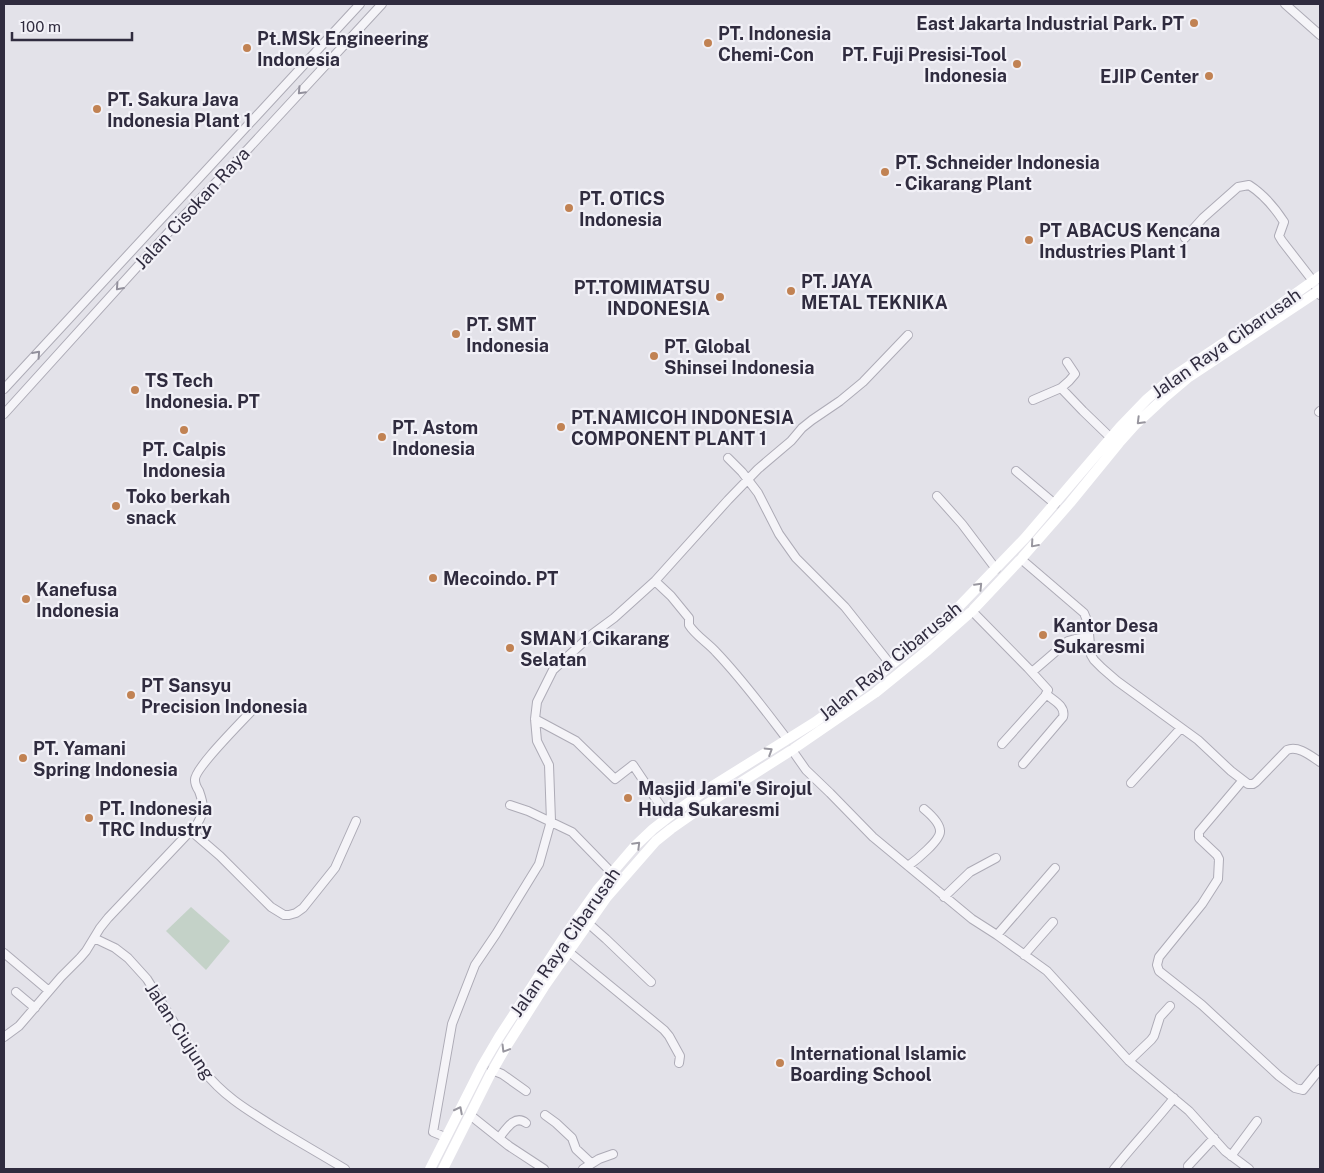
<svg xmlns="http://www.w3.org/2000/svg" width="1324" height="1173" font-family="'Public Sans',sans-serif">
<rect width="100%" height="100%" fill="#e3e2e9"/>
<!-- green -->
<path fill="#c4d2c8" d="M191 907 230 941 206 970 166 931Z"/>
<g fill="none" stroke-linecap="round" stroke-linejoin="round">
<!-- street casing -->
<g stroke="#adabb6" stroke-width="10">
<path id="street" d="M1285 4 1320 35
M1185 238 1203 218 1238 187 1249 185C1263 194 1275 208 1284 222L1279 236 1282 241 1313 281 1320 295
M1067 362 1075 374 1069 381 1061 388 1083 411 1111 438
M4 389 360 4
M1033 400 1061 388
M1319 412 1320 411
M4 414 176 224 248 149 382 4
M728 458 742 472 758 493 779 534 796 558 845 607 891 665
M1016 471 1055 504
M937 496 962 524 996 569
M1021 559 1084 613 1088 623 1091 655 1094 660 1102 668 1117 681 1198 740 1231 771 1248 784H1253L1256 782 1287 750C1298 745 1311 756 1320 762
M655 581 671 596 689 618V625C695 635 708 643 716 652 742 679 764 709 787 739
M972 611 1028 668 1048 690 1045 696 1002 744
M1032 672 1068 641 1075 639 1089 637
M535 719 576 741 615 779 633 765 668 817
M792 750 806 770 830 793 873 837 972 919 997 935 1047 971 1129 1061 1189 1111 1225 1151 1249 1169
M1023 764 1063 717C1066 706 1054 701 1046 694
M1243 780 1199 832V838L1217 855 1219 859 1218 879 1202 904 1159 957 1157 965 1159 971 1202 1005 1279 1076 1295 1088 1303 1090 1320 1069
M1131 783 1181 728
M510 805 528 811 572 832 611 872
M191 831 220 856 271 907 284 915H289L296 913 303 908 335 868 356 821
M908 866C915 861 941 840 940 831 940 823 930 814 924 809
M944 897 970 872 996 858
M589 924 606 939 651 982
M997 935 1055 868
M94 938 115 948 128 958 147 979 204 1071C223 1096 249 1111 276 1128 299 1142 322 1155 345 1169
M569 952 664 1030 669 1036 680 1056 679 1063
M4 953 49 991
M1024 955 1053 922
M16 992 35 1008
M4 1037 19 1026 61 977 80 958 86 951 100 928 108 918 197 824C205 811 204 805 199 791 197 788 195 784 195 780 194 768 246 718 256 706
M1129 1061 1151 1040 1154 1036 1160 1017 1170 1006
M492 1070 502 1074 526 1091
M470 1115 509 1146 544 1169
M545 1115 556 1123 572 1138 576 1149 591 1163
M445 1137 433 1132 452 1024 475 965 496 934 539 864 551 821 549 765 537 741 535 719 537 702 553 670 591 635 614 618 655 581 728 500 758 469 791 441 802 428 812 420 840 401 863 382 908 335
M499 1138C506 1129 515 1114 526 1123
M1231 1156 1257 1121
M1188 1166 1214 1138
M583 1169 599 1159 613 1154
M1114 1169C1133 1145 1154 1123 1174 1098"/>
</g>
<!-- street -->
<use href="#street" stroke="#f5f4f8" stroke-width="8"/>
<!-- secondary -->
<path stroke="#fff" stroke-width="10" d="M430 1169 482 1066 499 1037 566 934 598 889 634 847 653 829 671 815 706 790 815 722 861 689 919 642 946 620 1025 538 1120 427 1147 399 1174 376 1264 316 1320 276
M443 1169 490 1075 506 1047 544 987 607 897 656 841 671 829 704 806 792 750 875 693 928 650 972 611 1021 559 1070 503 1119 443 1136 424 1163 399 1189 377 1320 290"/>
</g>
<!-- one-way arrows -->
<defs><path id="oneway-chevron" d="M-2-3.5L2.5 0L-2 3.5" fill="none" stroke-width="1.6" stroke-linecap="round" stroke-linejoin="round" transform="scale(1.25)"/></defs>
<g stroke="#92909c">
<use href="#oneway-chevron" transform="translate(301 91) rotate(133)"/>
<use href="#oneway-chevron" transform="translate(119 287) rotate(132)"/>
<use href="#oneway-chevron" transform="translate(37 354) rotate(-48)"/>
</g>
<g stroke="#98969f">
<use href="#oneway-chevron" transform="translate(1140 421) rotate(135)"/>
<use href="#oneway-chevron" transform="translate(1034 544) rotate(131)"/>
<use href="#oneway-chevron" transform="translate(979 586) rotate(-46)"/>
<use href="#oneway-chevron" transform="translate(769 751) rotate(-32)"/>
<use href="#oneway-chevron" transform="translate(637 845) rotate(-45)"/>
<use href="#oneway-chevron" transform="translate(505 1049) rotate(121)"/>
<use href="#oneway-chevron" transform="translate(459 1110) rotate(-63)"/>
</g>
<!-- markers -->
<g fill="#c18253" stroke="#f2f1f7" stroke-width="2">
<circle cx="1194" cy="23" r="5"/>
<circle cx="708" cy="43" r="5"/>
<circle cx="247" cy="48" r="5"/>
<circle cx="1017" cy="64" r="5"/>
<circle cx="1209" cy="76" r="5"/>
<circle cx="97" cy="109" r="5"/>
<circle cx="885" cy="172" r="5"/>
<circle cx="569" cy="208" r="5"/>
<circle cx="1029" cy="240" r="5"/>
<circle cx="791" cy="291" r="5"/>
<circle cx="720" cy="297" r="5"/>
<circle cx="456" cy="334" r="5"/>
<circle cx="654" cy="356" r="5"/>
<circle cx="135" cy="390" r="5"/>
<circle cx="561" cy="427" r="5"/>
<circle cx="184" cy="430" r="5"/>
<circle cx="382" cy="437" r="5"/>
<circle cx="116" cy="506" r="5"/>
<circle cx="433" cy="578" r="5"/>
<circle cx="26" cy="599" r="5"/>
<circle cx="1043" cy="635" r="5"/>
<circle cx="510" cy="648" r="5"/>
<circle cx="131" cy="695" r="5"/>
<circle cx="23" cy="758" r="5"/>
<circle cx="628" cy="798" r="5"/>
<circle cx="89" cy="818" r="5"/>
<circle cx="780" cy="1063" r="5"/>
</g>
<g text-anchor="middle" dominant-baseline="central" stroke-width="4.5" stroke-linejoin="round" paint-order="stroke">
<!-- poi labels -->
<g font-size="18" font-weight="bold" fill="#302c3f" stroke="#f2f1f7" text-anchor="start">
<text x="1184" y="23" text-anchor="end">East Jakarta Industrial Park. PT</text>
<text x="718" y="33">PT. Indonesia<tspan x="718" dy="21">Chemi-Con</tspan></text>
<text x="257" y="38">Pt.MSk Engineering<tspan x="257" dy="21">Indonesia</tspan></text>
<text x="1007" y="54" text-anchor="end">PT. Fuji Presisi-Tool<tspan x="1007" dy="21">Indonesia</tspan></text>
<text x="1199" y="76" text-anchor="end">EJIP Center</text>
<text x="107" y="99">PT. Sakura Java<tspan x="107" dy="21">Indonesia Plant 1</tspan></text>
<text x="895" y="162">PT. Schneider Indonesia<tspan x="895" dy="21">- Cikarang Plant</tspan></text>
<text x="579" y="198">PT. OTICS<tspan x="579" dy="21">Indonesia</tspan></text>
<text x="1039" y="230">PT ABACUS Kencana<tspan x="1039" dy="21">Industries Plant 1</tspan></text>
<text x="801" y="281">PT. JAYA<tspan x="801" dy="21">METAL TEKNIKA</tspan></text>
<text x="710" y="287" text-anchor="end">PT.TOMIMATSU<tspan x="710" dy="21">INDONESIA</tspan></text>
<text x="466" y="324">PT. SMT<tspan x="466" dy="21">Indonesia</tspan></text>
<text x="664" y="346">PT. Global<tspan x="664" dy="21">Shinsei Indonesia</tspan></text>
<text x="145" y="380">TS Tech<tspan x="145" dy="21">Indonesia. PT</tspan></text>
<text x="571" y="417">PT.NAMICOH INDONESIA<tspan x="571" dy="21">COMPONENT PLANT 1</tspan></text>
<text x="392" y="427">PT. Astom<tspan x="392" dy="21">Indonesia</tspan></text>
<text x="184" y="449" text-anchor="middle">PT. Calpis<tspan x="184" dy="21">Indonesia</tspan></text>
<text x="126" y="496">Toko berkah<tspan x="126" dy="21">snack</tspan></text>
<text x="443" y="578">Mecoindo. PT</text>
<text x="36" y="589">Kanefusa<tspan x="36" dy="21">Indonesia</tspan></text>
<text x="1053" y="625">Kantor Desa<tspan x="1053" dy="21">Sukaresmi</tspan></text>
<text x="520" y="638">SMAN 1 Cikarang<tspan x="520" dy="21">Selatan</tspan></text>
<text x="141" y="685">PT Sansyu<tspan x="141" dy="21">Precision Indonesia</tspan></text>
<text x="33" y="748">PT. Yamani<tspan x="33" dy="21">Spring Indonesia</tspan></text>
<text x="638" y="788">Masjid Jami'e Sirojul<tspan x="638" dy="21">Huda Sukaresmi</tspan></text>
<text x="99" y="808">PT. Indonesia<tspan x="99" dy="21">TRC Industry</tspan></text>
<text x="790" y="1053">International Islamic<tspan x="790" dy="21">Boarding School</tspan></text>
</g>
<!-- street labels -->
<g font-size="18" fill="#302c3f" stroke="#f2f1f7">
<text transform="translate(192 208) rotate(-47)">Jalan Cisokan Raya</text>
<text transform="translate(1226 343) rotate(-35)">Jalan Raya Cibarusah</text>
<text transform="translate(890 661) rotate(-39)">Jalan Raya Cibarusah</text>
<text transform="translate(565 942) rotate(-55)">Jalan Raya Cibarusah</text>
<text transform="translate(180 1031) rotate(57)">Jalan Ciujung</text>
</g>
</g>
<!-- border -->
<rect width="1324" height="1173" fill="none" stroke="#302c3f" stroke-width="10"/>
<!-- scale -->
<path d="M12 32v8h120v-8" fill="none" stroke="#302c3f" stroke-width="2.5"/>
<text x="20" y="32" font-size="15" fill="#302c3f" stroke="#f2f1f7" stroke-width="4" paint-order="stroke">100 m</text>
</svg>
